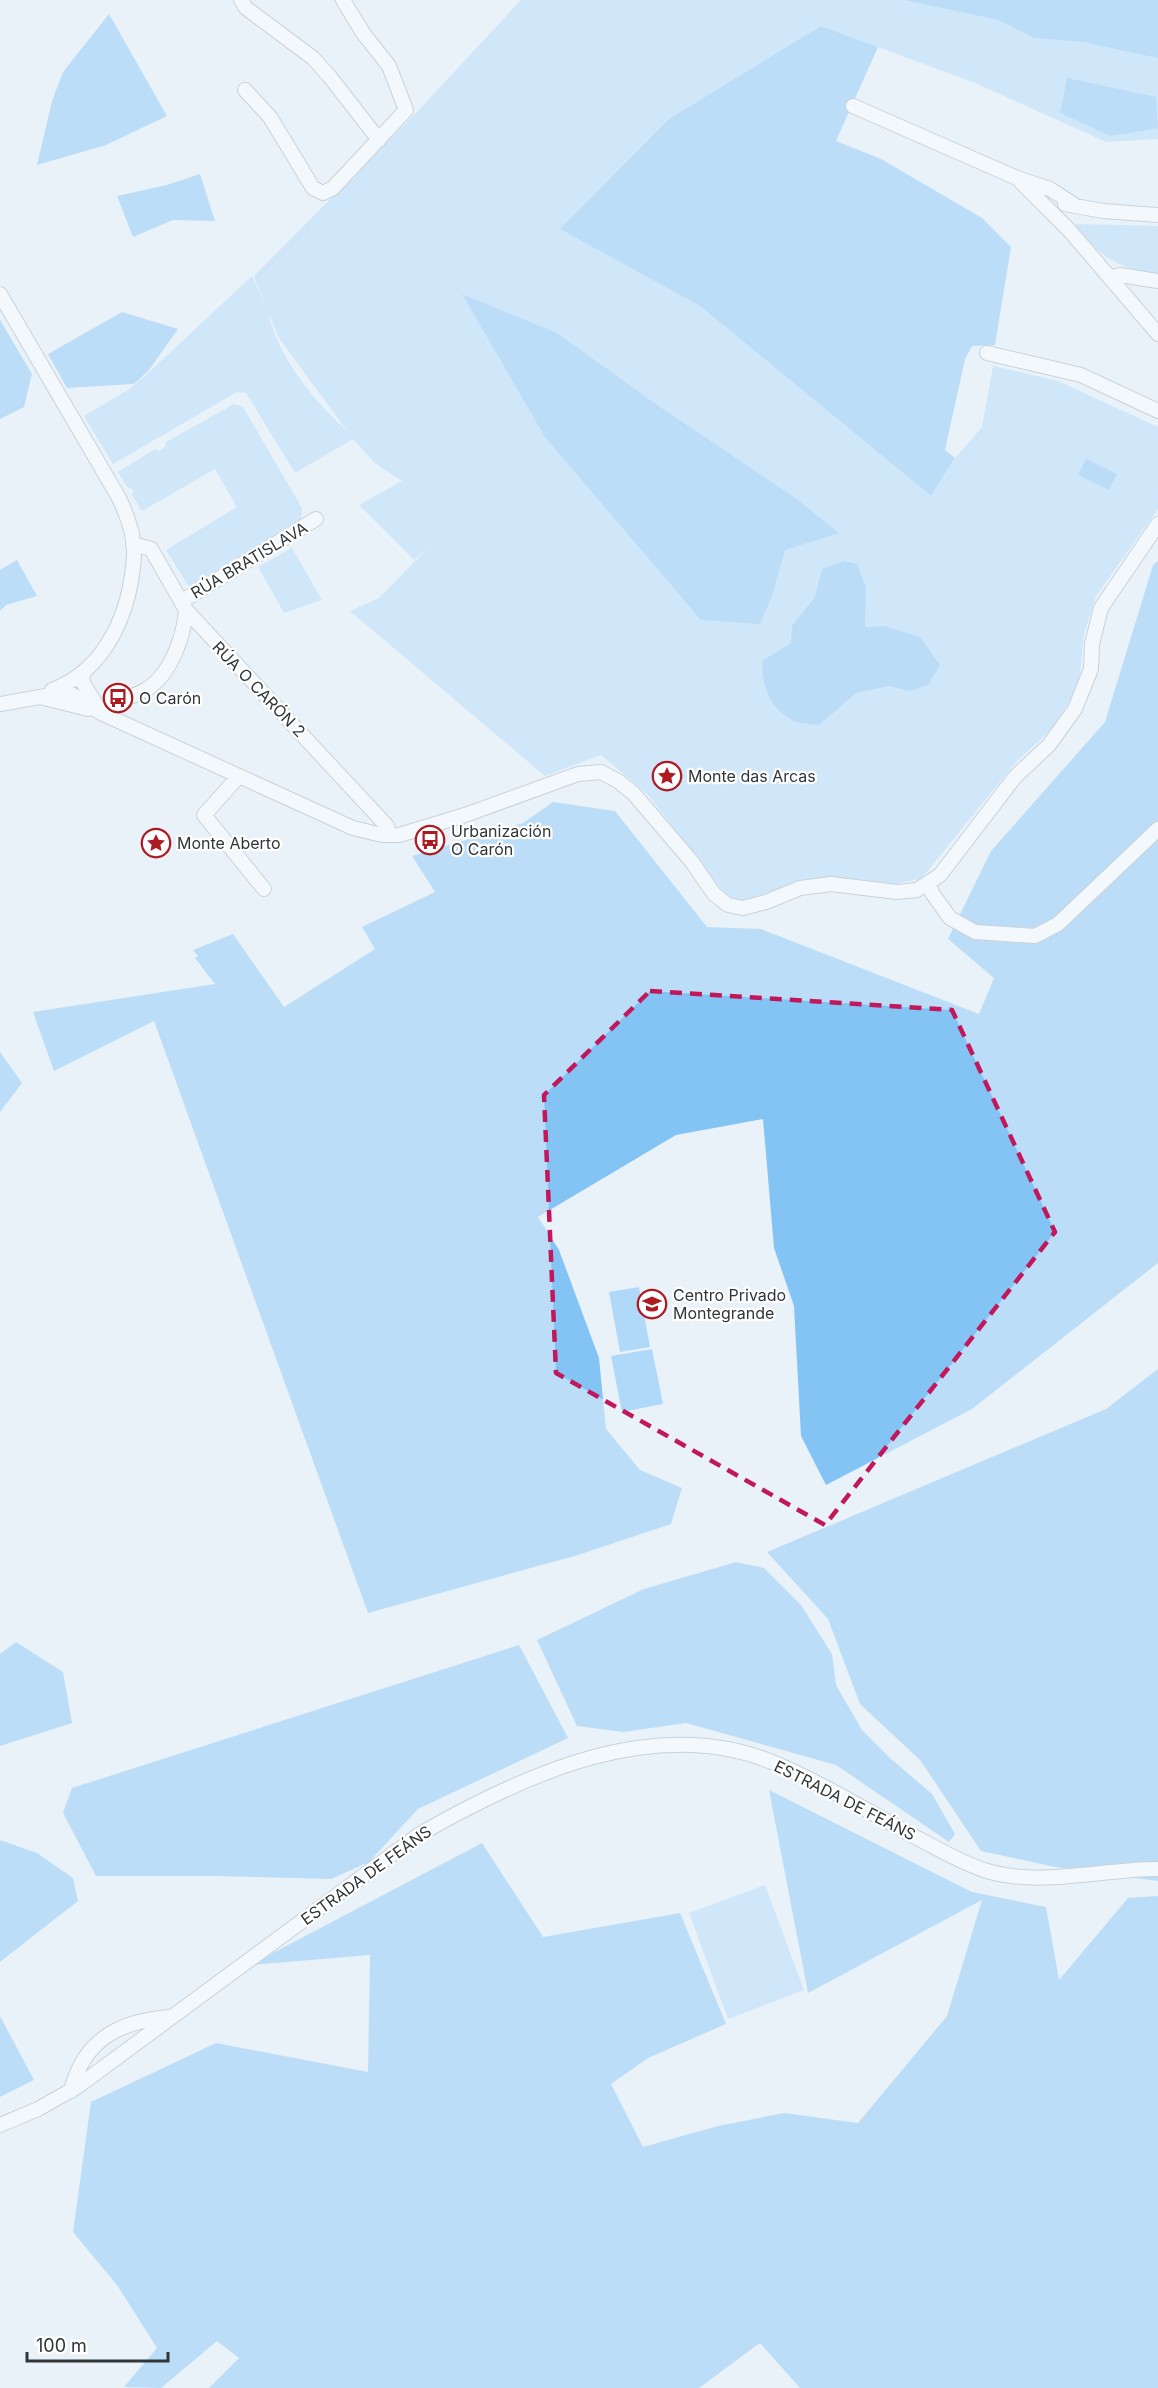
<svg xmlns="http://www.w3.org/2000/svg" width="1158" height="2388" font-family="Inter,sans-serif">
<rect width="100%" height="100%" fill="#e9f2f9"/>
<!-- green -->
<path fill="#b0d9f9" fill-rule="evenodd" d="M521 0H1158V139L1106 142 975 83 821 26 561 229 700 306 931 496 956 457 982 427 993 366 1058 381 1158 427V509L1096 596 1084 634 1079 686 1053 728 1017 761 921 879 888 885 859 879H805L742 902 726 895 647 794 601 755 545 776 350 611 379 598 430 546 414 560 359 505 402 481 375 463 353 439 295 473 246 393 237 392 113 464 84 416 128 390 146 375 252 276 266 308 254 276 417 112ZM268 312 279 338 347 431C313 400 278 357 268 312Z
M1077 224 1158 226V273C1124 273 1095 253 1076 227Z
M234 404 243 407 302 508 301 519 189 587 166 550 237 507 215 469 142 511 132 495 133 490 127 487 118 472 155 449 159 451 165 447 166 442Z
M292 548 322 600 284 613 258 567Z
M639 1287 650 1347 620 1352 609 1292Z
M652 1349 663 1404 622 1412 611 1356Z
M765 1885 804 1990 728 2019 689 1913Z"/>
<!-- forest -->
<path fill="#83c4f4" d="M904 0H1158V58L1083 42 1034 38 999 20Z
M109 14 167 116 106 145 37 165 52 101 63 72Z
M821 26 878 47 836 141 881 159 982 218 1011 247 995 345 972 346 965 359 945 450 955 458 931 496 700 306 560 229 669 119Z
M1067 78 1156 97 1158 128 1110 136 1060 113Z
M200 174 215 221 173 220 133 237 117 196 167 185Z
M462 294 557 333 660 407 794 497 839 533 785 550 772 596 760 624 701 620 545 437Z
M122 312 178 329 149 370 134 384 67 388 48 354Z
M0 320 32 374 24 407 0 419Z
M17 560 37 596 6 605 0 611V570Z
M1158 561V1263L972 1409 826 1485 801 1436 794 1306 774 1248 763 1119 676 1135 538 1217 559 1250 599 1358 606 1429 640 1470 682 1488 671 1524 578 1555 368 1613 154 1021 54 1071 33 1012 215 984 195 958 198 956 193 950 233 934 284 1007 375 949 362 927 435 892 412 856 523 823 553 802 615 811 707 927 761 929 979 1014 994 978 948 939 991 851 1105 722 1153 565Z
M0 1052 22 1083 0 1112Z
M1158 1369V1881L1055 1867 981 1851 920 1760 860 1704 828 1619 767 1552 1106 1409Z
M736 1562 764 1568 801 1605 832 1654 836 1685 862 1730 890 1758 932 1794 955 1834 949 1842 836 1765 686 1723 623 1732 577 1726 537 1640 644 1589Z
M16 1642 63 1672 72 1723 0 1746V1654Z
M519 1645 568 1738 418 1809 369 1862 331 1879 215 1876H96L63 1813 72 1788Z
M769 1790 972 1892 1046 1907 1059 1980 1128 1898 1158 1896V2388H800L760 2343 699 2388H209L239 2358 217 2341 161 2388 124 2387 157 2348 117 2285 73 2232 91 2102 216 2043 368 2072 370 1955 250 1965 482 1843 543 1937 680 1913 726 2024 648 2058 611 2084 643 2147 718 2126 784 2113 858 2123 947 2016 982 1900 808 1993Z
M0 1840 37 1853 73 1878 78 1901 0 1962Z
M0 2016 34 2080 0 2097Z"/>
<!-- water -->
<path fill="#82c2f2" d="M1086 459 1117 474 1109 490 1078 475Z
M844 561 857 564 866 587 865 627 884 626 920 637 940 665 928 685 910 691 889 686 856 693 819 725C811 724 798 724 790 719 769 707 762 684 762 661L791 643 792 626 815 597 822 569Z"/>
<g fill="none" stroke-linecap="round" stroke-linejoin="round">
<!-- minor casing -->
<g stroke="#a2abb1" stroke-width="16">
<path id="minor" d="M241 0 246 8 313 58 330 77 379 140
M245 90 270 117 313 188 323 193 333 188 406 110 389 66 363 33 343 0
M853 106 1017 178 1050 189 1073 204
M1021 182 1070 231 1158 334
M1065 204 1103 211 1158 215
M1111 277 1120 275 1158 281
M0 294 119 498C127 515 135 536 134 555 131 610 107 670 52 690
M987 353 1081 375 1158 411
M133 544 151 549 186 610 387 826 389 835
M182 601 316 519
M84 671 82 681 97 706
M40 697 88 709
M0 704 68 692 101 713 239 776 353 828 382 835H399L465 815 578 774 601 772 618 781 634 794 692 862 714 894 728 905 743 908 766 902 800 888 831 884 897 892 917 890 940 875 1015 777 1049 745 1075 709 1091 669 1092 644 1101 608 1158 524
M101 713C113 698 132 699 147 689 171 674 184 636 186 610
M239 776 204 815 264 889
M929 882 932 893 950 918 975 932 1035 936 1058 924 1158 829
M71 2091C84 2038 122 2020 172 2017
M0 2125 38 2109 77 2087 420 1834C523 1775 654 1714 772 1762 823 1783 872 1814 921 1840 942 1851 964 1864 987 1871 1041 1887 1102 1869 1158 1869"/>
</g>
<!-- minor -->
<use href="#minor" stroke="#fff" stroke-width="14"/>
</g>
<!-- marked area -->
<path d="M0 0H1158V2388H0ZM650 991 952 1010 1055 1232 825 1525 556 1373 544 1095Z" fill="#e9f2f9" fill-opacity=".55" fill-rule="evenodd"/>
<path fill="none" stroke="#c2185b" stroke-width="4.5" stroke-dasharray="12 8" stroke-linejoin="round" d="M650 991 952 1010 1055 1232 825 1525 556 1373 544 1095Z"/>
<!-- icons -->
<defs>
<g id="bus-ring" transform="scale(1.5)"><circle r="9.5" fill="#fff" stroke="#ad1a22" stroke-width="1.5"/><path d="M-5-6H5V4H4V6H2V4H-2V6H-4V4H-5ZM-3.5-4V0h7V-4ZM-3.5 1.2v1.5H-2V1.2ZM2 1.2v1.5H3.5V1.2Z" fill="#ad1a22"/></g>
<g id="sight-ring" transform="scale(1.5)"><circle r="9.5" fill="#fff" stroke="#ad1a22" stroke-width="1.5"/><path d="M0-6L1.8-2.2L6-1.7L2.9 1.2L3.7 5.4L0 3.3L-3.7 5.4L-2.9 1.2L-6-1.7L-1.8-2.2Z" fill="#ad1a22"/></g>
<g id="school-ring" transform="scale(1.5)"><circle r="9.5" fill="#fff" stroke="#ad1a22" stroke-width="1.5"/><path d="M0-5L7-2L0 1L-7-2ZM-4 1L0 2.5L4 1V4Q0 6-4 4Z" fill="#ad1a22"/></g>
</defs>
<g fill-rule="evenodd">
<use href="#bus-ring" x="118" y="698"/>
<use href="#sight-ring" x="667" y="776"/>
<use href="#bus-ring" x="430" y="840"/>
<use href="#sight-ring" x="156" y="843"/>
<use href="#school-ring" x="652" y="1304"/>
</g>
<g text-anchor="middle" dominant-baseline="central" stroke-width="4.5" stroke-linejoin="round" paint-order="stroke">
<!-- street labels -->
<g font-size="16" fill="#323639" stroke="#fff">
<text transform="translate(249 560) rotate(-31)">RÚA BRATISLAVA</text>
<text transform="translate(259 689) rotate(46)">RÚA O CARÓN 2</text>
<text transform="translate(845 1800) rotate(27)">ESTRADA DE FEÁNS</text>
<text transform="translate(366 1875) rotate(-36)">ESTRADA DE FEÁNS</text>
</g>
<!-- poi labels -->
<g font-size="16" fill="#323639" stroke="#fff" text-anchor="start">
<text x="139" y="698">O Carón</text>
<text x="688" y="776">Monte das Arcas</text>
<text x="451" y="831">Urbanización<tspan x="451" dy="18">O Carón</tspan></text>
<text x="177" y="843">Monte Aberto</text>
<text x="673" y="1295">Centro Privado<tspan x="673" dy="18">Montegrande</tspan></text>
</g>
</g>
<!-- scale -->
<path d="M27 2352v9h141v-9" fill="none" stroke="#323639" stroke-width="3"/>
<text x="36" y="2352" font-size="18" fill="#323639" stroke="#ffffff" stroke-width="4.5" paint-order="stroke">100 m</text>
</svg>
